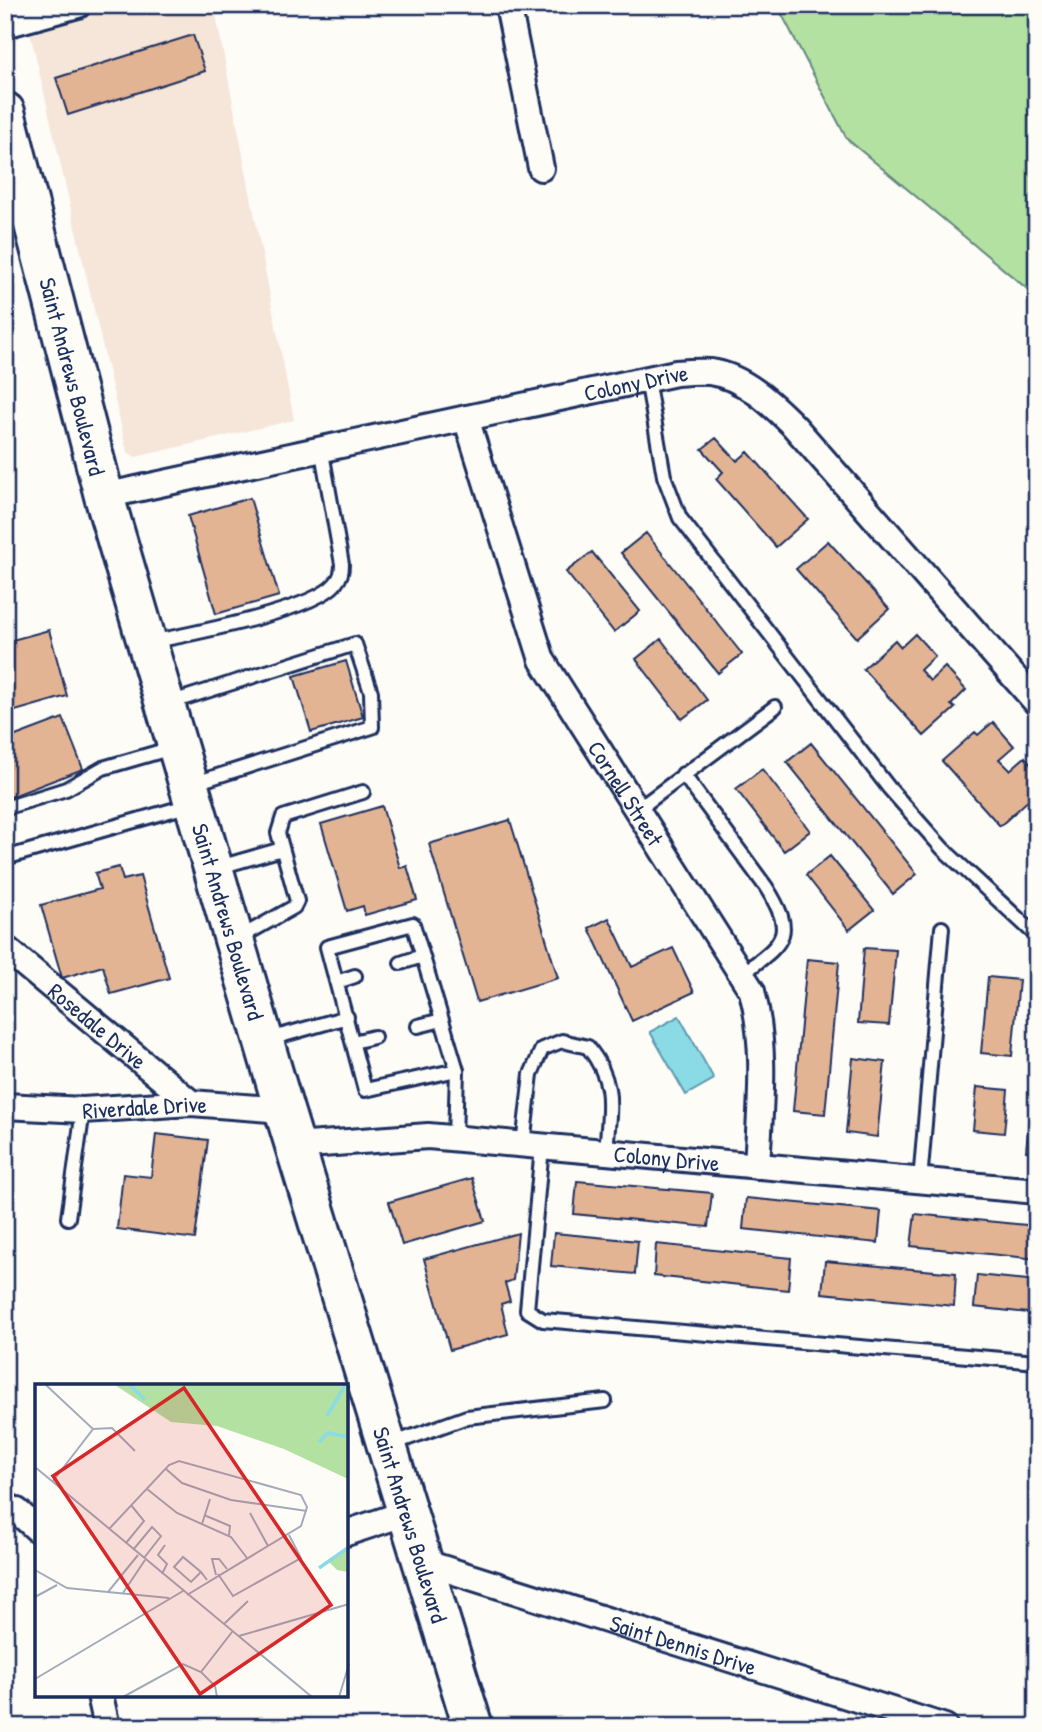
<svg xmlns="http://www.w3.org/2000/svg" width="1042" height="1732" font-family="'Patrick Hand',sans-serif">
<rect width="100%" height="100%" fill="#fdfcf7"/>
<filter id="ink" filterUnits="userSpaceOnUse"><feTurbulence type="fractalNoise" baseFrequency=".0143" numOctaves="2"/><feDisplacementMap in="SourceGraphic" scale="14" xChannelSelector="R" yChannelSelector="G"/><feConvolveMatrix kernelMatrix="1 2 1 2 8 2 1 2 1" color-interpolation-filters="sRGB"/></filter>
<g filter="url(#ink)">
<!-- built -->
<path fill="#f5e6d9" d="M122 5H214L294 420 136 457 127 452 30 32Z"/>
<!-- green -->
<path fill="#b2e1a1" stroke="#668880" stroke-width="2" d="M777 5H1037V297L847 139Z"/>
<!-- water -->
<path fill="#8adbe5" stroke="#5e96af" stroke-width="2" d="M679 1016 714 1079 686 1095 650 1032Z"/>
<!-- building -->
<path fill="#e3b494" stroke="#1b2f5e" stroke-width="2" d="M193 35 205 71 68 115 56 78Z
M716 438 737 461 748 452 808 519 776 547 716 479 723 472 702 449Z
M250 498 279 596 216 614 188 516Z
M646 533 742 654 718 673 621 553Z
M828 541 889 609 857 638 796 569Z
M592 552 640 611 614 632 566 572Z
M49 630 67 696 5 714V642Z
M915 634 935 656 920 670 930 681 945 667 966 690 951 705 955 708 924 736 863 669 895 640 901 647Z
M661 639 707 700 682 719 636 659Z
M346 661 363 717 311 732 294 676Z
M63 718 83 769 5 799V740Z
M993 722 1014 746 999 759 1010 770 1025 757 1037 771V787L1030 793 1033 796 1000 826 942 761 975 732 978 735Z
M811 743 917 874 893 894 787 762Z
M762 769 810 831 784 851 736 789Z
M382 806 400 868 407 866 417 900 365 915 363 906 347 911 321 824Z
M510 820 558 978 477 1002 429 844Z
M830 856 874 910 849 930 806 875Z
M119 867 123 880 140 876 169 978 111 994 103 966 62 978 41 905 100 889 95 873Z
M609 918 632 967 673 948 694 992 632 1021 589 928Z
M864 948 896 950 889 1025 858 1023Z
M807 959 839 962 825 1114 793 1111Z
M988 977 1019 980 1012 1056 981 1053Z
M1037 1035V1152L1026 1151Z
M853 1058 885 1062 877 1137 846 1133Z
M977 1087 1008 1090 1004 1133 973 1130Z
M156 1134 208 1140 195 1239 117 1229 123 1174 151 1177Z
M472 1178 485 1221 402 1245 389 1202Z
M577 1181 712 1193 708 1227 574 1214Z
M746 1198 881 1211 878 1243 743 1229Z
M915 1214 1037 1226V1259L911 1246Z
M518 1233 513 1280 505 1283 510 1301 501 1304 508 1334 450 1350 424 1259Z
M554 1233 638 1241 635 1274 551 1266Z
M656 1244 791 1258 788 1290 654 1276Z
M825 1261 956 1273 954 1306 822 1293Z
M977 1275 1037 1281V1314L974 1307Z"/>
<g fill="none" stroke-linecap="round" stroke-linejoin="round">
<!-- lane casing -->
<g stroke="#1b2f5e" stroke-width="18">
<path id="lane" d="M647 379 664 476 680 518 889 788 943 849 1037 936
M151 642C189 634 312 611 335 584 341 577 342 572 342 564L321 447
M169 703 355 644 371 692 372 727 192 784
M683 774 766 887C798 937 782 943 741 975
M5 808 66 789 103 768 172 748
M637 810 775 707
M5 858 190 805
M216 868 282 849
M239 938 294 907 297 901 278 833 283 817 363 792
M401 963 422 956
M337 982 355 976
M418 1026 442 1020
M266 1040 347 1017
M353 1042 374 1037
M455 1139 457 1070 413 924 327 947 365 1090 457 1070
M523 1145 531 1074 542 1049 562 1041 588 1047C617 1084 609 1108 606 1152
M542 1147 527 1310 543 1320 1037 1362
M920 1181 942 928
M68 1218 83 1110
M389 1445 467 1417 605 1401"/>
</g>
<!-- street casing -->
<g stroke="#1b2f5e" stroke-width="30">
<g id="street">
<path d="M508 5 541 168"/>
<path d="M5 25 78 5"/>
<path id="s1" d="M466 418 542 660 752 991C767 1049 760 1107 757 1166"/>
<path id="s2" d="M104 496 676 373C687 372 699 371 710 372 743 376 772 404 794 426L1037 703"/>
<path id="s3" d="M5 948 191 1103"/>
<path id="s4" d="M5 1106 83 1110 191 1103 284 1110"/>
<path id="s5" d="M295 1146 428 1136 1037 1191"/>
<path d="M5 1505 17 1511 37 1529"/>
<path d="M346 1533 406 1513"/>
<path id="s6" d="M423 1562 945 1727"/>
<path d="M100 1695 107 1727"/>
</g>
</g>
<!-- primary casing -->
<g stroke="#1b2f5e" stroke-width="44">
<g id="primary">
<path id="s7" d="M5 112 104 496 284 1110 473 1727"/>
</g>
</g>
<!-- lane -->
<use href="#lane" stroke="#fdfcf7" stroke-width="12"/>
<!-- street -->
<use href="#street" stroke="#fdfcf7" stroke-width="24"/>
<!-- primary -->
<use href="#primary" stroke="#fdfcf7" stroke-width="38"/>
</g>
</g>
<g text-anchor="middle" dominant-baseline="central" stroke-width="5" stroke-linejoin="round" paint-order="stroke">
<!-- street labels -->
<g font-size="23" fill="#1b2f5e" stroke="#fdfcf7">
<text stroke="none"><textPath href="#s7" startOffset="273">Saint Andrews Boulevard</textPath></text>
<text stroke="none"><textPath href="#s2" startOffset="544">Colony Drive</textPath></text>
<text stroke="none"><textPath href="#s1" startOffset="411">Cornell Street</textPath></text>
<text stroke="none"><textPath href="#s7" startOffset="840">Saint Andrews Boulevard</textPath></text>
<text stroke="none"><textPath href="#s3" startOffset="121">Rosedale Drive</textPath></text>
<text stroke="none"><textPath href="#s4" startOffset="140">Riverdale Drive</textPath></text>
<text stroke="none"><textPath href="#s5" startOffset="373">Colony Drive</textPath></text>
<text stroke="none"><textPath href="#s7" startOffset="1470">Saint Andrews Boulevard</textPath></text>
<text stroke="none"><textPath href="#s6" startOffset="273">Saint Dennis Drive</textPath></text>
</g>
</g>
<!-- overview -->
<g transform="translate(35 1384)">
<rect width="313" height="313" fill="#fdfcf7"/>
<path d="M80 1H313V95L249 65 182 42 136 38ZM313 163V188L302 186 294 178Z" fill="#b2e1a1"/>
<path fill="none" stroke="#8adbe5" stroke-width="3.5" d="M95 1 110 16M292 32 310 1M284 58 293 49 314 53M284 184 314 163"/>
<path fill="none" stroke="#a3aaba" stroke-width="2" d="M11 1 58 45 18 97M58 45 77 44 100 67M0 83 277 313M131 85 147 99 196 116 272 127M112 105 142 129 196 153 212 174M215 129 233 162M169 131 195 142 194 151M167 140 175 115M74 145 134 81 144 77 266 111 272 123 266 142 152 211M91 159 109 137 96 121M98 166 117 143 126 152 109 174M0 186 32 204 134 214M166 188 156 198 139 183 148 173 166 188 172 196M127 190 132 180 123 171 130 161M183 190 198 212 266 174 254 151M181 191 177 175H184L192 185M73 208 103 171M88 209 110 176M0 213 22 201M189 240 213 217M204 252 314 220M166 288 197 248M0 295 148 207M88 313 148 280 166 288 180 302 182 313M304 313 314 280"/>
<path fill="#d62828" fill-opacity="0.15" stroke="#d62828" stroke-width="3.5" d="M149 4 296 221 165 310 18 92Z"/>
<rect width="313" height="313" fill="none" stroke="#1b2f5e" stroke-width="3.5"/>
</g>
<!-- margin -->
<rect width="1042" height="1732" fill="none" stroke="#fdfcf7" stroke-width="28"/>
<rect x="14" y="14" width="1014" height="1704" fill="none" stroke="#1b2f5e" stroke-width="2.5" filter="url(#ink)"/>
</svg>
